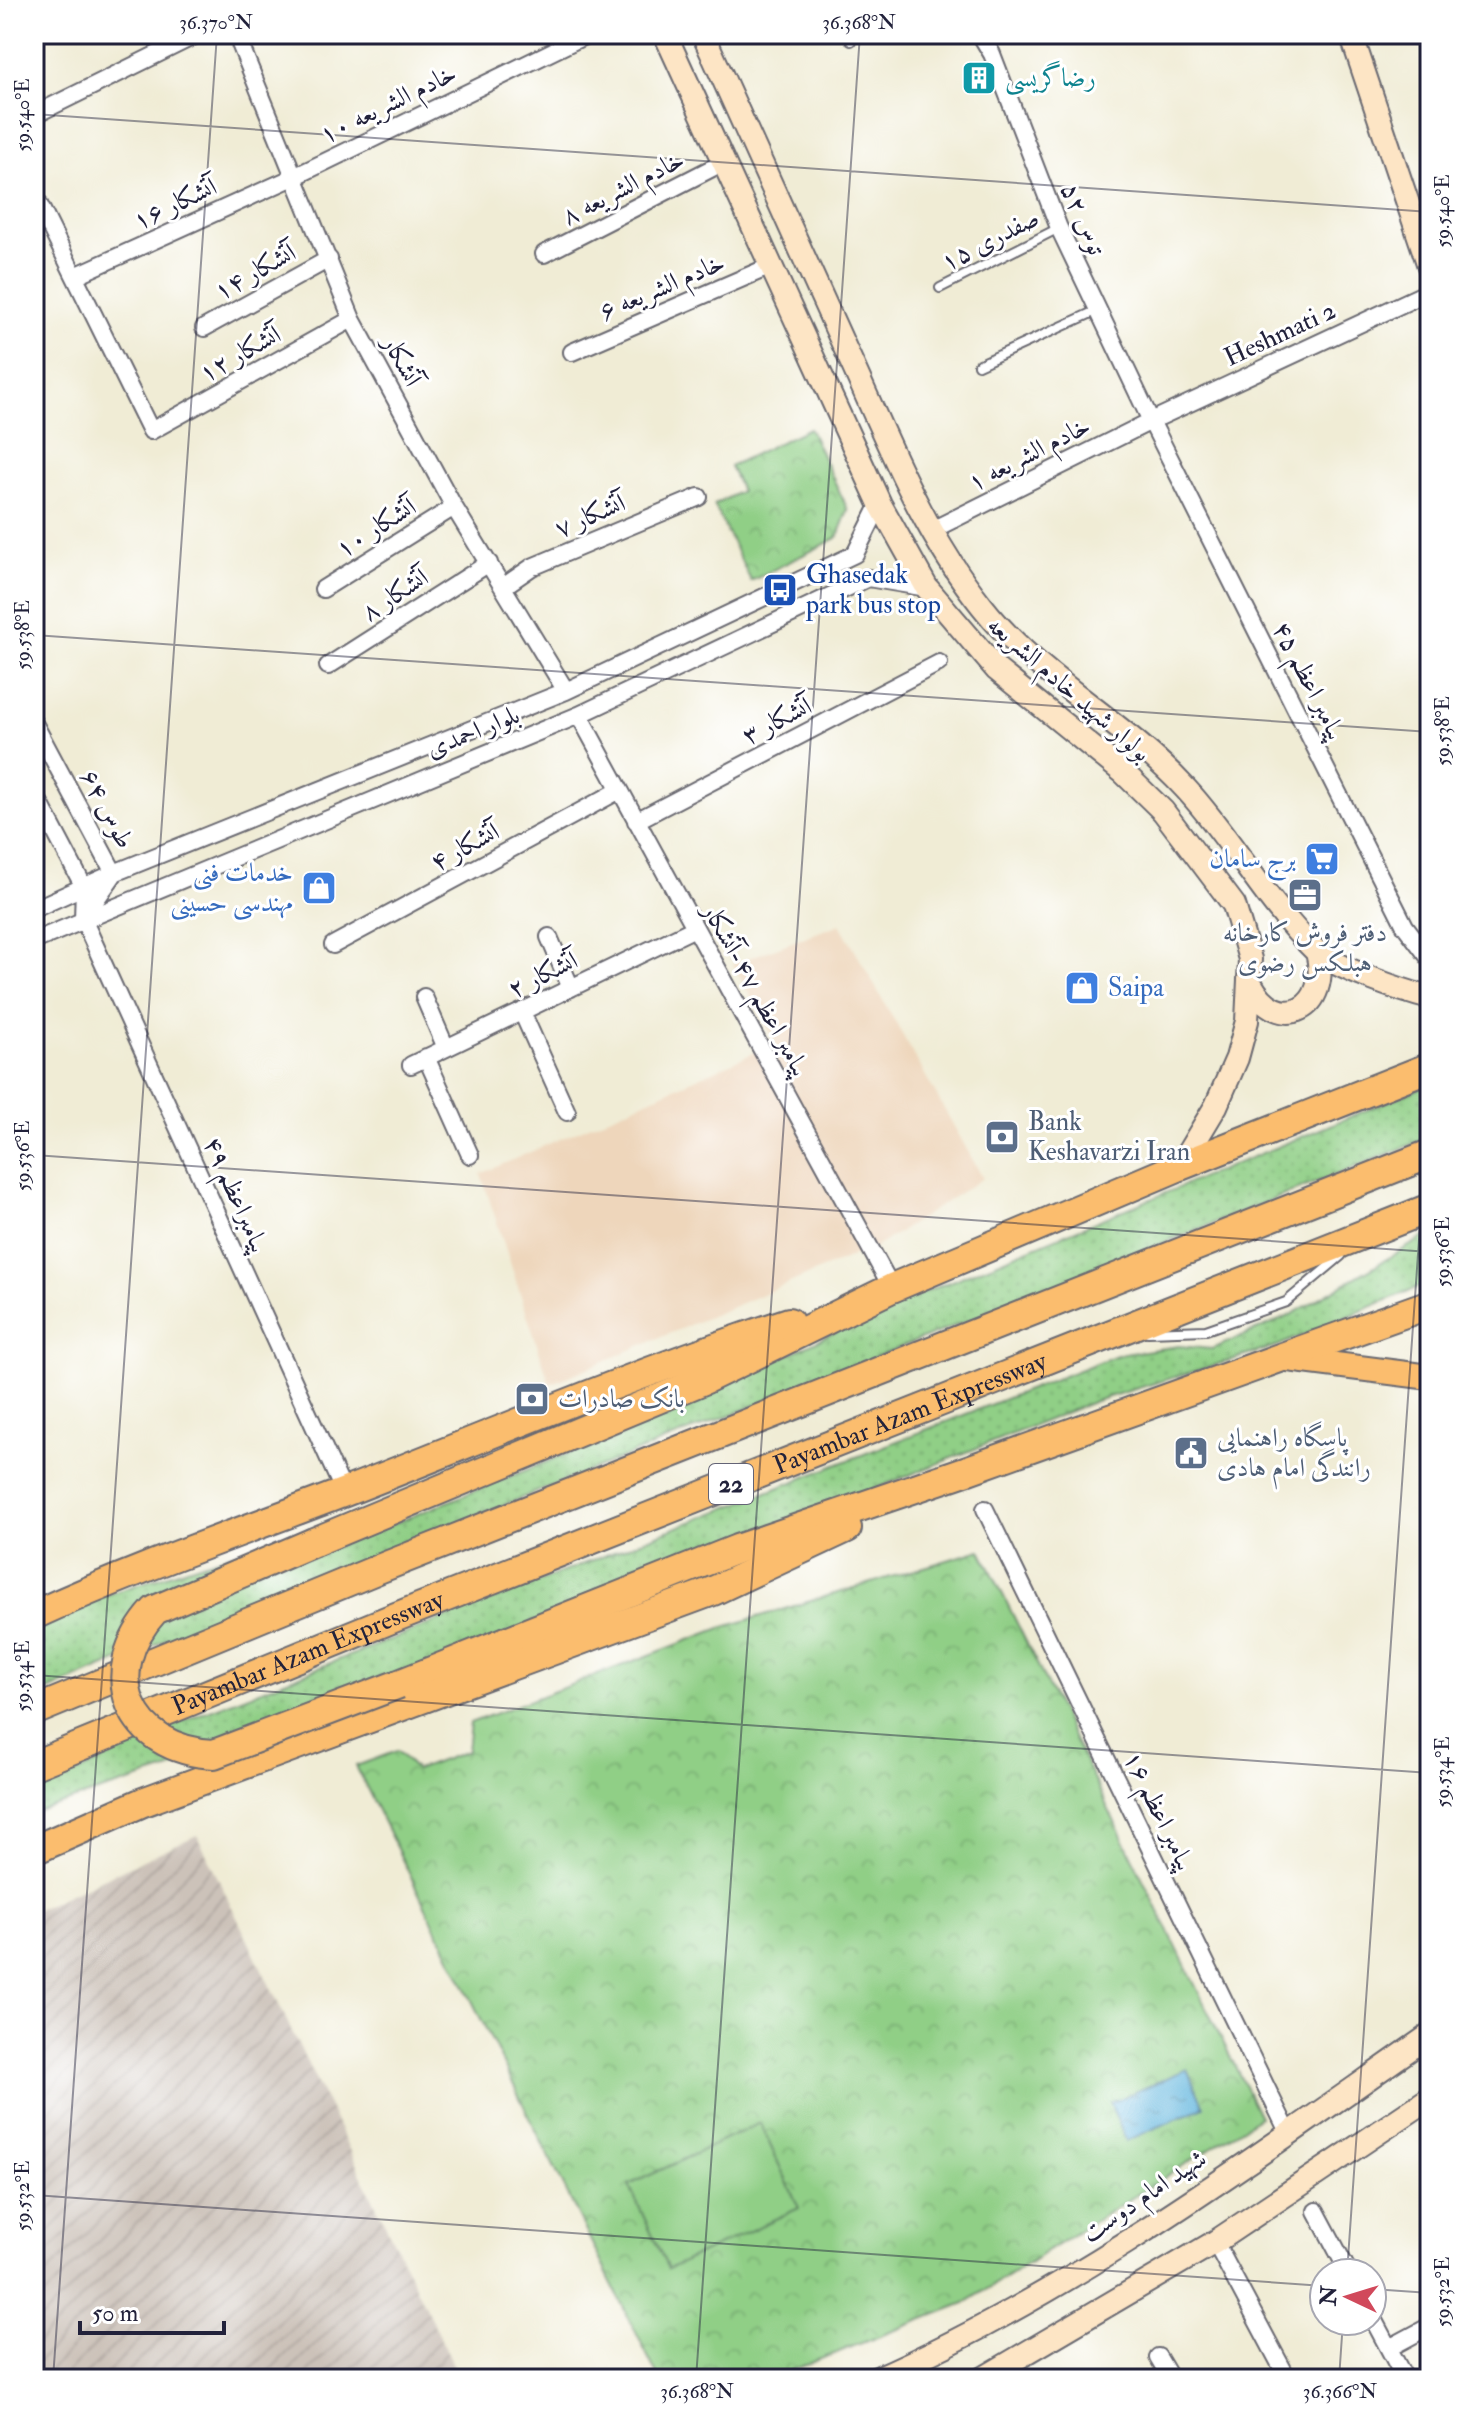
<svg xmlns="http://www.w3.org/2000/svg" width="1464" height="2413" font-family="'IM FELL Double Pica',Amiri,serif">
<defs>
<pattern id="industrial-furrows" width="10" height="10" patternUnits="userSpaceOnUse" patternTransform="scale(2)"><rect width="10" height="10" fill="#ccc2b9"/><path d="M-1 1l2-2M0 10L10 0M9 11l2-2" fill="none" stroke="#afa6a0"/></pattern>
<pattern id="grass-dots" width="8" height="8" patternUnits="userSpaceOnUse" patternTransform="scale(2)"><rect width="8" height="8" fill="#90cf86"/><path d="M2 2h.1M6 6h.1" fill="none" stroke="#7cb175" stroke-width="1.8" stroke-linecap="round"/></pattern>
<pattern id="park-crowns" width="20" height="18" patternUnits="userSpaceOnUse" patternTransform="scale(2)"><rect width="20" height="18" fill="#90cf86"/><path d="M2 6a3 3 0 1 1 6 0M12 15a3 3 0 1 1 6 0" fill="none" stroke="#7cb175"/></pattern>
<pattern id="water-ripples" width="26" height="14" patternUnits="userSpaceOnUse" patternTransform="scale(2)"><rect width="26" height="14" fill="#62b6de"/><path d="M2 4q2-2 4 0t4 0M15 11q2-2 4 0t4 0" fill="none" stroke="#5094b5"/></pattern>
</defs>
<rect width="100%" height="100%" fill="#fff"/>
<filter id="ink" filterUnits="userSpaceOnUse"><feTurbulence type="fractalNoise" baseFrequency=".0125" numOctaves="2"/><feDisplacementMap in="SourceGraphic" scale="16" xChannelSelector="R" yChannelSelector="G"/><feConvolveMatrix kernelMatrix="1 2 1 2 8 2 1 2 1" color-interpolation-filters="sRGB"/></filter>
<filter id="wash" filterUnits="userSpaceOnUse"><feTurbulence type="fractalNoise" baseFrequency=".006" numOctaves="4" result="noise"/><feDisplacementMap in="SourceGraphic" scale="32" xChannelSelector="R" yChannelSelector="G"/><feGaussianBlur stdDeviation="1.8" result="paint"/><feColorMatrix in="noise" values="0 0 0 0 0 0 0 0 0 0 0 0 0 0 0 0 0 1.4 0 .05"/><feComposite in="paint" operator="in"/></filter>
<g filter="url(#wash)">
<rect width="100%" height="100%" fill="#f0ecd5"/>
<!-- built -->
<path fill="#eed6bb" d="M840 924 983 1178 879 1245 550 1384 481 1174 776 1043 733 964Z"/>
<!-- industrial -->
<path fill="url(#industrial-furrows)" d="M197 1835 460 2379H34V1911Z"/>
<!-- grass -->
<path fill="url(#grass-dots)" stroke="#597860" stroke-width="2" d="M1430 1084V1137L179 1634 34 1697V1627L82 1603 293 1533 313 1556 646 1422 886 1308Z
M1430 1234V1282L1275 1347 1095 1401 171 1769 34 1812V1794L185 1720 1117 1355 1179 1346 1212 1349 1287 1317Z"/>
<!-- park -->
<path fill="url(#park-crowns)" stroke="#597860" stroke-width="2" d="M809 428 848 510 837 538 751 581 714 505 741 491 730 466Z
M981 1550 1260 2117 965 2303 769 2379H659L356 1766 397 1751 416 1770 467 1751 470 1723 721 1628Z"/>
<!-- pitch -->
<path fill="#90cf86" stroke="#597860" stroke-width="2" d="M760 2123 799 2208 668 2269 629 2185Z"/>
<!-- water -->
<path fill="url(#water-ripples)" stroke="#426c8c" stroke-width="2" d="M1187 2069 1204 2107 1126 2141 1110 2103Z"/>
</g>
<g filter="url(#ink)">
<g fill="none" stroke-linecap="round" stroke-linejoin="round">
<!-- lane casing -->
<g stroke="#6a6971" stroke-width="12">
<path id="lane" d="M847 34 851 41
M940 288 1059 228
M978 365 1098 310
M1148 1332 1206 1330 1286 1302 1341 1256"/>
</g>
<!-- street casing -->
<g stroke="#6a6971" stroke-width="20">
<path id="street" d="M236 34 352 319 454 507 566 691
M980 34 992 54 1059 228 1151 421 1405 926 1430 959
M34 115 198 34
M34 194 151 431 352 319
M544 254 724 162
M75 276 296 176 588 34
M204 328 329 259
M572 352 771 266
M930 531 1151 421 1430 291
M503 587 532 567 699 497
M323 589 454 507
M328 666 489 563
M579 715 892 1288
M34 723 114 873
M34 792 84 887 83 919 344 1492
M636 821 939 663
M34 909 114 873 566 691 855 554 880 504
M84 917 114 874
M549 937 571 988
M34 941 579 715 868 578 927 588
M333 945 620 790
M424 997 446 1048
M522 1012 567 1112
M426 1057 470 1155
M411 1065 695 928
M985 1509 1289 2134
M1316 2211 1349 2273
M1215 2242 1288 2379
M1372 2317 1405 2379
M1389 2348 1430 2326
M1158 2357 1171 2379"/>
</g>
<!-- secondary casing -->
<g stroke="#6a6971" stroke-width="26">
<path id="secondary" d="M665 34 880 504 927 588 997 670 1124 773 1163 811 1234 905 1250 959 1247 1021 1237 1058 1216 1106 1180 1166
M703 34C752 142 801 251 850 359 889 445 923 532 982 606 1039 679 1124 721 1186 789 1233 840 1265 902 1315 950 1335 968 1403 991 1430 998
M1351 34 1430 269
M1251 984C1279 1036 1332 1009 1317 952
M875 2379C1075 2291 1252 2159 1430 2035
M982 2379 1215 2242 1430 2098"/>
</g>
<!-- primary casing -->
<g stroke="#6a6971" stroke-width="28">
<path id="primary" d="M1280 1358 1430 1377"/>
</g>
<!-- highway casing -->
<g stroke="#6a6971" stroke-width="32">
<g id="highway">
<path d="M314 1542 706 1379 892 1288 1180 1166 1430 1067"/>
<path d="M34 1615C136 1568 241 1532 345 1492 493 1434 638 1372 789 1322"/>
<path d="M399 1684 737 1549 968 1470 1430 1304"/>
<path d="M34 1711 376 1570 1430 1154"/>
<path id="s1" d="M34 1765 396 1617 1430 1208"/>
<path d="M34 1850 143 1802 713 1591 847 1528"/>
</g>
</g>
<!-- lane -->
<use href="#lane" stroke="#fff" stroke-width="8"/>
<!-- street -->
<use href="#street" stroke="#fff" stroke-width="16"/>
<!-- secondary -->
<use href="#secondary" stroke="#fde5c5" stroke-width="22"/>
<!-- primary -->
<use href="#primary" stroke="#fbbd6e" stroke-width="24"/>
<!-- highway -->
<use href="#highway" stroke="#fbbd6e" stroke-width="28"/>
<!-- highway-bridge casing -->
<g stroke="#6a6971" stroke-width="32" stroke-linecap="butt">
<path id="highway-bridge" d="M314 1542 155 1610C97 1673 128 1750 214 1754L399 1684"/>
</g>
<!-- highway-bridge -->
<use href="#highway-bridge" stroke="#fbbd6e" stroke-width="28"/>
</g>
</g>
<!-- ticks -->
<path fill="none" stroke="#22223b" stroke-width="2" stroke-opacity="0.45" d="M34 114 1430 212M34 635 1430 732M34 1155 1430 1252M34 1675 1430 1773M34 2195 1324 2286M1347 2273 1430 1082M1372 2289 1430 2293M53 2379 217 34M696 2379 860 34M1339 2379 1343 2321"/>
<!-- icons -->
<defs>
<g id="building-square" transform="scale(1.8)"><rect x="-9" y="-9" width="18" height="18" rx="4" fill="#0f9aa8" stroke="#fff"/><path d="M-4-6H4V6H1V3H-1V6H-4ZM-2.5-4.3h1.7v1.8h-1.7ZM.8-4.3h1.7v1.8H.8ZM-2.5-1h1.7V.8h-1.7ZM.8-1h1.7V.8H.8Z" fill="#fff"/></g>
<g id="bus-square" transform="scale(1.8)"><rect x="-9" y="-9" width="18" height="18" rx="4" fill="#1a4fb4" stroke="#fff"/><path d="M-5-6H5V4H4V6H2V4H-2V6H-4V4H-5ZM-3.5-4V0h7V-4ZM-3.5 1.2v1.5H-2V1.2ZM2 1.2v1.5H3.5V1.2Z" fill="#fff"/></g>
<g id="supermarket-square" transform="scale(1.8)"><rect x="-9" y="-9" width="18" height="18" rx="4" fill="#3f7fe0" stroke="#fff"/><path d="M-6-5.5h2.5l.6 2H6L4.5 2H-2.5L-4.4-4H-6ZM-1.5 3.2a1.3 1.3 0 1 0 .1 0ZM3 3.2a1.3 1.3 0 1 0 .1 0Z" fill="#fff"/></g>
<g id="shop-square" transform="scale(1.8)"><rect x="-9" y="-9" width="18" height="18" rx="4" fill="#3f7fe0" stroke="#fff"/><path d="M-5-2.5h2.3a2.7 3.5 0 0 1 5.4 0H5L5.5 6h-11ZM-1.5-2.5h3a1.5 2.3 0 0 0-3 0Z" fill="#fff"/></g>
<g id="office-square" transform="scale(1.8)"><rect x="-9" y="-9" width="18" height="18" rx="4" fill="#5c6f8a" stroke="#fff"/><path d="M-6-3h4V-5.5h4V-3h4V5H-6ZM-1-4.5V-3h2v-1.5ZM-6 0V1H6V0Z" fill="#fff"/></g>
<g id="bank-square" transform="scale(1.8)"><rect x="-9" y="-9" width="18" height="18" rx="4" fill="#5c6f8a" stroke="#fff"/><path d="M-6-4H6V4H-6ZM0-2.3a2.3 2.3 0 1 0 0 4.6a2.3 2.3 0 1 0 0-4.6Z" fill="#fff"/></g>
<g id="civic-square" transform="scale(1.8)"><rect x="-9" y="-9" width="18" height="18" rx="4" fill="#5c6f8a" stroke="#fff"/><path d="M-.6-6.5H3V-4.5H.6V-3L4-1V1h2V6H-6V1h2V-1L-.6-3ZM-1.2 2.5V6h2.4V2.5Z" fill="#fff"/></g>
</defs>
<g fill-rule="evenodd">
<use href="#building-square" x="979" y="78"/>
<use href="#bus-square" x="780" y="590"/>
<use href="#supermarket-square" x="1322" y="859"/>
<use href="#shop-square" x="319" y="888"/>
<use href="#office-square" x="1305" y="895"/>
<use href="#shop-square" x="1082" y="988"/>
<use href="#bank-square" x="1002" y="1137"/>
<use href="#bank-square" x="532" y="1399"/>
<use href="#civic-square" x="1191" y="1453"/>
</g>
<g text-anchor="middle" dominant-baseline="central" stroke-width="6" stroke-linejoin="round" paint-order="stroke">
<!-- shield labels -->
<rect fill="#fff" stroke="#646476" stroke-width="2" x="709" y="1464" width="44" height="40" rx="6"/>
<g font-size="24" font-weight="bold" fill="#22223b">
<text x="731" y="1484">22</text>
</g>
<!-- culture labels -->
<g font-size="26" fill="#0d838f" stroke="#fff" text-anchor="start">
<text x="1005" y="78">رضاگریسی</text>
</g>
<!-- street labels -->
<g font-size="26" fill="#22223b" stroke="#fff">
<text transform="translate(388 104) rotate(-26)">خادم الشریعه ۱۰</text>
<text transform="translate(623 188) rotate(-27)">خادم الشریعه ۸</text>
<text transform="translate(175 204) rotate(-25)">آتشکار ۱۶</text>
<text transform="translate(1083 219) rotate(67)">توس ۵۲</text>
<text transform="translate(990 240) rotate(-27)">صفدری ۱۵</text>
<text transform="translate(255 272) rotate(-29)">آتشکار ۱۴</text>
<text transform="translate(662 287) rotate(-23)">خادم الشریعه ۶</text>
<text transform="translate(1280 334) rotate(-25)">Heshmati 2</text>
<text transform="translate(240 354) rotate(-29)">آتشکار ۱۲</text>
<text transform="translate(402 361) rotate(62)">آتشکار</text>
<text transform="translate(1029 454) rotate(-27)">خادم الشریعه ۱</text>
<text transform="translate(590 516) rotate(-23)">آتشکار ۷</text>
<text transform="translate(376 528) rotate(-32)">آتشکار ۱۰</text>
<text transform="translate(395 595) rotate(-33)">آتشکار ۸</text>
<text transform="translate(1309 681) rotate(63)">پیامبر اعظم ۴۵</text>
<text transform="translate(1069 689) rotate(41)">بولوار شهید خادم الشریعه</text>
<text transform="translate(777 721) rotate(-27)">آتشکار ۳</text>
<text transform="translate(473 732) rotate(-22)">بلوار احمدی</text>
<text transform="translate(107 809) rotate(62)">طوس ۶۴</text>
<text transform="translate(465 847) rotate(-28)">آتشکار ۴</text>
<text transform="translate(543 975) rotate(-26)">آتشکار ۲</text>
<text transform="translate(756 990) rotate(61)">پیامبر اعظم ۴۷-آتشکار</text>
<text transform="translate(236 1195) rotate(66)">پیامبراعظم ۴۹</text>
<text stroke="none"><textPath href="#s1" startOffset="944">Payambar Azam Expressway</textPath></text>
<text stroke="none"><textPath href="#s1" startOffset="296">Payambar Azam Expressway</textPath></text>
<text transform="translate(1159 1811) rotate(64)">پیامبر اعظم ۱۶</text>
<text transform="translate(1144 2196) rotate(-34)">شهید امام دوست</text>
</g>
<!-- transit labels -->
<g font-size="26" fill="#164399" stroke="#fff" text-anchor="start">
<text x="806" y="575">Ghasedak<tspan x="806" dy="30">park bus stop</tspan></text>
</g>
<!-- shop labels -->
<g font-size="26" fill="#366cbe" stroke="#fff" text-anchor="end">
<text x="1296" y="859">برج سامان</text>
<text x="293" y="873">خدمات فنی<tspan x="293" dy="30">مهندسی حسینی</tspan></text>
<text x="1108" y="988" text-anchor="start">Saipa</text>
</g>
<!-- service labels -->
<g font-size="26" fill="#4e5e75" stroke="#fff" text-anchor="start">
<text x="1305" y="933" text-anchor="middle">دفتر فروش کارخانه<tspan x="1305" dy="30">هبلکس رضوی</tspan></text>
<text x="1028" y="1122">Bank<tspan x="1028" dy="30">Keshavarzi Iran</tspan></text>
<text x="558" y="1399">بانک صادرات</text>
<text x="1217" y="1438">پاسگاه راهنمایی<tspan x="1217" dy="30">رانندگی امام هادی</tspan></text>
</g>
</g>
<!-- margin -->
<rect width="1464" height="2413" fill="none" stroke="#fff" stroke-width="88"/>
<!-- north arrow -->
<g transform="translate(1348 2297) rotate(274)"><circle r="38" fill="#ffffff" stroke="#a7a7b1" stroke-width="2"/>
<path d="M0-6L14 30L0 20L-14 30Z" fill="#d1495b"/>
<text y="-12" font-size="22" font-weight="bold" text-anchor="middle" fill="#22223b">N</text>
</g>
<!-- scale -->
<path d="M80 2321v12h144v-12" fill="none" stroke="#22223b" stroke-width="4"/>
<text x="92" y="2321" font-size="24" fill="#22223b" stroke="#ffffff" stroke-width="6" paint-order="stroke">50 m</text>
<rect x="44" y="44" width="1376" height="2325" fill="none" stroke="#22223b" stroke-width="3"/>
<g font-size="20" text-anchor="middle" fill="#22223b">
<text x="216" y="29">36.370°N</text>
<text x="859" y="29">36.368°N</text>
<text transform="translate(22 115) rotate(-90)" y="7">59.540°E</text>
<text transform="translate(1442 211) rotate(-90)" y="7">59.540°E</text>
<text transform="translate(22 635) rotate(-90)" y="7">59.538°E</text>
<text transform="translate(1442 731) rotate(-90)" y="7">59.538°E</text>
<text transform="translate(22 1156) rotate(-90)" y="7">59.536°E</text>
<text transform="translate(1442 1252) rotate(-90)" y="7">59.536°E</text>
<text transform="translate(22 1676) rotate(-90)" y="7">59.534°E</text>
<text transform="translate(1442 1772) rotate(-90)" y="7">59.534°E</text>
<text transform="translate(22 2196) rotate(-90)" y="7">59.532°E</text>
<text transform="translate(1442 2292) rotate(-90)" y="7">59.532°E</text>
<text x="697" y="2398">36.368°N</text>
<text x="1340" y="2398">36.366°N</text>
</g>
</svg>
